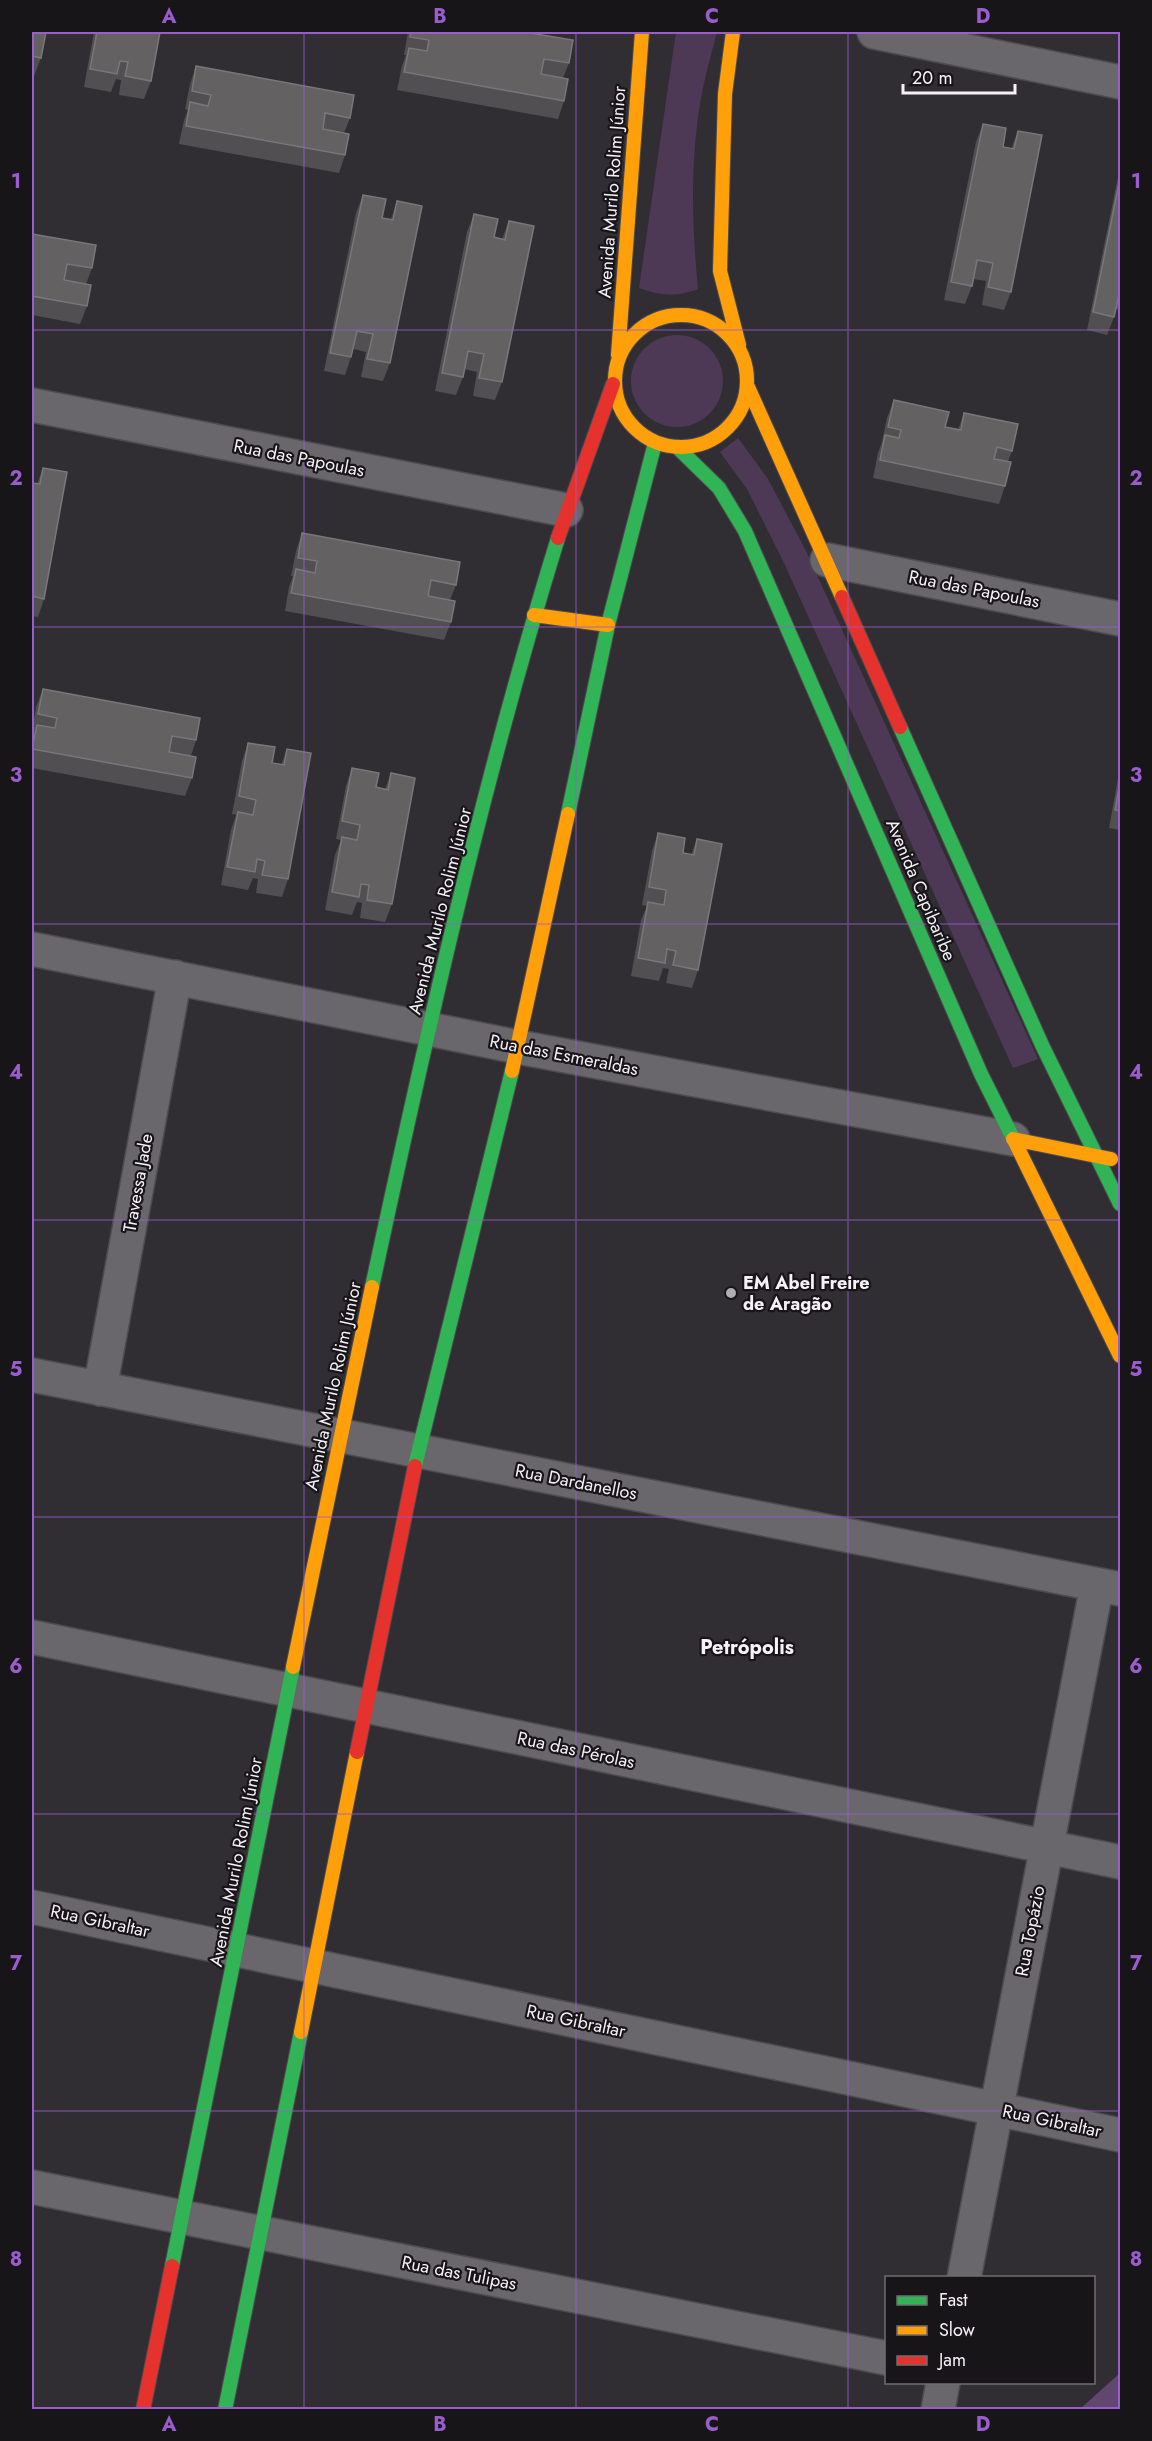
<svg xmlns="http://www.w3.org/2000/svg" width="1152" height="2441" font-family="Jost,sans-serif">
<rect width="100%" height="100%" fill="#312e33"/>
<!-- green -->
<path fill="#4d3956" d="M676 32H717C711 55 704 80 700 104 690 164 692 228 698 289 677 297 660 296 639 288Z
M631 381a46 46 0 1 1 92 0a46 46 0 1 1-92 0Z
M738 438 768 479 807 553 1038 1059 1013 1068 784 563 747 489 720 452Z"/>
<!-- forest -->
<path fill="#61466f" d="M1120 2373V2409H1080Z"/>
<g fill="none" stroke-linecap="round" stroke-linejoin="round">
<!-- street casing -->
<g stroke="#4d4b4f" stroke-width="36">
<path id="street" d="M874 32 1120 82
M32 405 566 510
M827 560 1120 619
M32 949 518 1047 1013 1139
M32 1375 1120 1589
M100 1389 175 977
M32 1637 1120 1862
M32 1907 1120 2135
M32 2187 886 2358
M964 2278 1097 1585
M938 2410 943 2382"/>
</g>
<!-- fast casing -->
<g stroke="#4d4b4f" stroke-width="16">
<path id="fast" d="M678 448 719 488 745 531 981 1074 1015 1142
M900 727 1042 1045 1120 1204
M568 814 608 625 655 443
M372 1287C426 1036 482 784 558 538
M415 1466 512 1071
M172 2266 293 1667
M225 2410 301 2032"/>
</g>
<!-- slow casing -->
<g stroke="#4d4b4f" stroke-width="16">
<path id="slow" d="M733 32 725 94 720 271 739 345
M615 381a66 66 0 1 1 132 0a66 66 0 1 1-132 0Z
M618 355 642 32
M748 387 842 597
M534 615 608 625
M512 1071 568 814
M1013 1139 1111 1159
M1015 1142 1120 1356
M293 1667 372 1287
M301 2032 357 1752"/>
</g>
<!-- jam casing -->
<g stroke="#4d4b4f" stroke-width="16">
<path id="jam" d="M558 538 613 384
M842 597 900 727
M357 1752 415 1466
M143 2410 172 2266"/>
</g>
<!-- street -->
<use href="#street" stroke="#69676b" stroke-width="33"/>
<!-- fast -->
<use href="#fast" stroke="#30b455" stroke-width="14"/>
<!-- slow -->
<use href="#slow" stroke="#ff9f0a" stroke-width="14"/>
<!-- jam -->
<use href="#jam" stroke="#e5322d" stroke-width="14"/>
</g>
<!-- wall -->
<path fill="#514f51" d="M32 32 41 58 34 76H32Z
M94 32H160L151 81 144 99 119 95 121 80 116 79 111 92 84 87Z
M408 32H524L569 63 563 78 564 101 558 119 397 90 402 66 406 55H404Z
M196 66 350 118 344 133 345 155 339 173 179 144 184 120 188 110 185 109 190 84Z
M983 124 1003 147 1011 149 1018 131 1011 292 1004 310 982 305 986 281 973 279 972 286 965 304 944 300 976 142Z
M1120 167V310L1116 309 1114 317 1107 335 1087 330Z
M363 195 382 218 391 219 397 201 390 363 383 381 361 377 366 352 353 349 351 357 345 375 324 371 356 213Z
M474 214 494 237 502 239 509 221 502 382 495 400 473 396 477 372 464 369 463 377 456 395 435 391 467 232Z
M32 234 92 268 86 284 87 306 80 324 32 315Z
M894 400 945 427 958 430 964 413 1012 451 1008 461 1005 486 999 504 873 478 878 453 882 442 887 418Z
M43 468 44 599 38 617 32 616V483L37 484Z
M302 533 456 585 450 600 451 622 444 640 285 611 289 587 293 576H291L296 551Z
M43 689 196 740 191 756 192 778 185 796 32 768V739L34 732H32L36 707Z
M248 743 272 763 281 765 287 749 288 879 282 897 256 893 258 879 253 878 248 890 221 885 231 830 236 815 232 814 242 761Z
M352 768 376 787 385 789 391 773 392 904 385 922 360 918 362 903 357 902 352 915 325 910 335 855 341 840 336 839 346 786Z
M1120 768V830L1109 828 1119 773Z
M658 833 683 853 691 855 697 839 698 970 692 988 666 983 669 969 663 968 659 981 631 976 641 920 647 906 642 905 652 851Z"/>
<!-- building -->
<path fill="#636162" stroke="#7a777a" stroke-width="1.5" d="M32 32H46L41 58 32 56Z
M97 32H160L151 81 125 76 128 62 120 61 117 74 90 69Z
M411 32H524L573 40 569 63 544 59 541 74 568 79 564 101 404 72 409 48 427 51 429 40 410 37Z
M196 66 354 95 350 118 325 113 323 129 349 134 345 155 186 126 190 102 208 106 211 95 192 91Z
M983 124 1006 128 1003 147 1014 149 1018 131 1042 135 1011 292 988 287 993 263 977 260 972 286 951 282Z
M1120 178V291V290L1114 317 1093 312Z
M363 195 386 199 382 218 393 220 397 201 422 206 390 363 367 359 373 334 357 331 351 357 330 353Z
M474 214 498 219 494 237 505 240 509 221 534 226 502 382 479 378 484 354 468 351 463 377 442 373Z
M32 234 96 245 92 268 67 264 64 280 91 285 87 306 32 296Z
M894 400 949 412 945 427 961 430 964 413 1018 424 1012 451 997 447 994 459 1011 462 1005 486 880 460 885 435 899 438 901 430 888 427Z
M43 468 67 472 44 599 32 596V483L40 484Z
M302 533 460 562 456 585 431 580 428 596 455 601 451 622 291 593 296 569 315 573 317 561 298 558Z
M43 689 200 718 196 740 172 736 169 752 196 757 192 778 32 749 37 725 55 728 57 718 38 714Z
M248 743 275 747 272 763 284 765 287 749 311 753 288 879 262 875 265 861 257 859 255 872 227 867 238 812 253 815 256 800 239 796Z
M352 768 379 773 376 787 388 790 391 773 415 778 392 904 367 900 369 885 361 884 359 897 332 892 342 837 357 840 360 825 342 821Z
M1120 782V811L1115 810Z
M658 833 685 838 683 853 694 855 697 839 722 844 698 970 673 965 676 951 667 949 665 963 638 958 648 902 664 905 666 890 649 887Z"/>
<!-- grid -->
<path fill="none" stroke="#9a5dcd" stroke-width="1.5" stroke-opacity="0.55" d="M304 32V2410M576 32V2410M848 32V2410M32 330H1120M32 627H1120M32 924H1120M32 1220H1120M32 1517H1120M32 1814H1120M32 2111H1120"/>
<!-- markers -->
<circle fill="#b0adb2" stroke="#181519" stroke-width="2" cx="731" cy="1293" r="6"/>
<g text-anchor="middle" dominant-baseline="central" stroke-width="4.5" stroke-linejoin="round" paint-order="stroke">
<!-- street labels -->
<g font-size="18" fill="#f5f1f7" stroke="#181519">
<text transform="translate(612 192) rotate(-86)">Avenida Murilo Rolim Júnior</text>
<text transform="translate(299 458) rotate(11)">Rua das Papoulas</text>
<text transform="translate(974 589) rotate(11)">Rua das Papoulas</text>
<text transform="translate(921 890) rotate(67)">Avenida Capibaribe</text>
<text transform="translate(440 911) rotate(-76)">Avenida Murilo Rolim Júnior</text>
<text transform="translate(564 1055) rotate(11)">Rua das Esmeraldas</text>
<text transform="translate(138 1183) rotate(-80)">Travessa Jade</text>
<text transform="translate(333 1386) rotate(-78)">Avenida Murilo Rolim Júnior</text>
<text transform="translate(576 1482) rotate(11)">Rua Dardanellos</text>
<text transform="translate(576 1750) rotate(12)">Rua das Pérolas</text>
<text transform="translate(236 1862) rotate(-79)">Avenida Murilo Rolim Júnior</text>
<text transform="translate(100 1921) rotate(12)">Rua Gibraltar</text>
<text transform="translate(1030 1931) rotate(-79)">Rua Topázio</text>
<text transform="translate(576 2021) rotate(12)">Rua Gibraltar</text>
<text transform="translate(1052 2121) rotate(12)">Rua Gibraltar</text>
<text transform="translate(459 2273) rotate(11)">Rua das Tulipas</text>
</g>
<!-- poi labels -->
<g font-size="18" font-weight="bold" fill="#f5f1f7" stroke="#181519" text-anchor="start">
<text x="743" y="1283">EM Abel Freire<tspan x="743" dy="21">de Aragão</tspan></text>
</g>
<!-- neighbourhood labels -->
<g font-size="20" font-weight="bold" fill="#f5f1f7" stroke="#181519">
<text x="747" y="1647">Petrópolis</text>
</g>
</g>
<!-- border -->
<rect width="1152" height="2441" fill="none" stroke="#181519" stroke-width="66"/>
<!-- legend -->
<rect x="885" y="2276" width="210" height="108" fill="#181519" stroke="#706d72" stroke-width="1.5"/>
<rect x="897" y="2296" width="30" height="9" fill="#30b455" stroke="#706d72" stroke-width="1.5"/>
<text x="939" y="2306" font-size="18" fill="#f5f1f7">Fast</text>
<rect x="897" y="2326" width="30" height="9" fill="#ff9f0a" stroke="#706d72" stroke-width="1.5"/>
<text x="939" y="2336" font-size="18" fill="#f5f1f7">Slow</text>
<rect x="897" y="2356" width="30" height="9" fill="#e5322d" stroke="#706d72" stroke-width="1.5"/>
<text x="939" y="2366" font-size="18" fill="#f5f1f7">Jam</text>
<!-- scale -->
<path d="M903 84v9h112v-9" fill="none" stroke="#f5f1f7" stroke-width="3"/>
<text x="912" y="84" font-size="18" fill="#f5f1f7" stroke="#181519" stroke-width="4.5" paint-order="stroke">20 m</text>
<rect x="33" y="33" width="1086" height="2375" fill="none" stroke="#9a5dcd" stroke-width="2"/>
<g font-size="20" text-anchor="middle" font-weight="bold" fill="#9a5dcd">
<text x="169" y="23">A</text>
<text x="440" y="23">B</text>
<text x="712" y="23">C</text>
<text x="983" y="23">D</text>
<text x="16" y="188">1</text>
<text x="1136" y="188">1</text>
<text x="16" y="485">2</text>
<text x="1136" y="485">2</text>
<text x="16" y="782">3</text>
<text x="1136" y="782">3</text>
<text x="16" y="1079">4</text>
<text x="1136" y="1079">4</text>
<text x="16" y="1376">5</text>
<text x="1136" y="1376">5</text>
<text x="16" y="1673">6</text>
<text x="1136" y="1673">6</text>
<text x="16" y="1970">7</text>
<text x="1136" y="1970">7</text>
<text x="16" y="2266">8</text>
<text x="1136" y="2266">8</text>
<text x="169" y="2431">A</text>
<text x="440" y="2431">B</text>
<text x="712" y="2431">C</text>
<text x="983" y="2431">D</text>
</g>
</svg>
